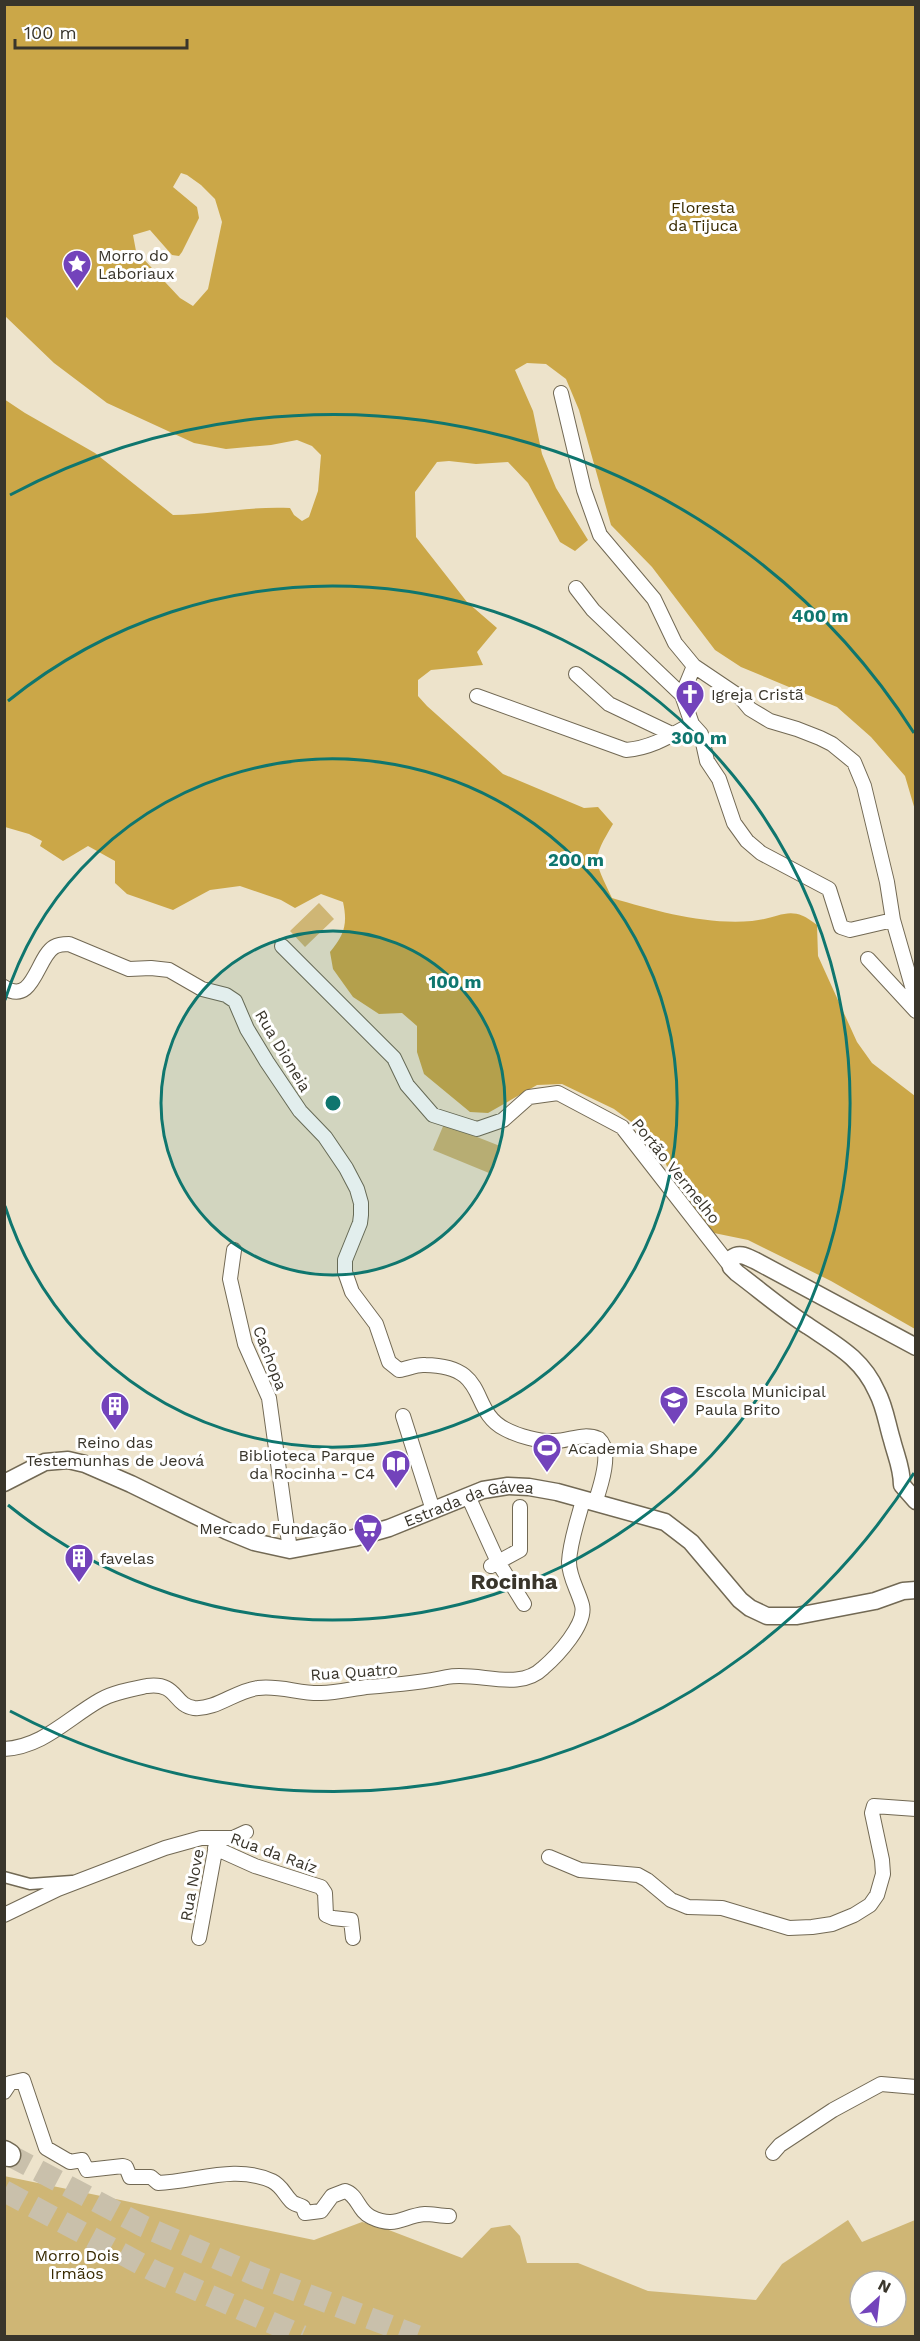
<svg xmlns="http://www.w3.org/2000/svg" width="920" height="2341" font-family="'Work Sans',sans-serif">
<rect width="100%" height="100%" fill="#ede3cb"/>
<!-- green -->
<path fill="#cfb675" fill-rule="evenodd" d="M319 903 334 919 305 947 290 931Z
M444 1124 500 1146 489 1173 433 1150Z
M4 2176 314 2240 362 2222 381 2227 462 2258 491 2228 510 2225 520 2236 527 2263H578L648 2291 756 2300 782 2264 848 2220 862 2242 915 2220V2336H5ZM860 2281H896V2317H860Z"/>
<!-- forest -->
<path fill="#cba748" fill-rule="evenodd" d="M5 5H915V810L905 776 871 737 837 707 741 667 715 650 652 567 611 525 579 410 566 379 546 364 527 363 515 370 533 411 542 454 556 488 588 540 575 551 560 542 528 483 508 462 476 464 449 461 437 462 415 492 416 537 467 602 497 628 477 652 483 665 431 670 418 680V696L427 706 503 774 584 808 598 807 613 824C591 861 594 859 612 898 656 911 705 925 752 921 782 918 790 903 817 925L818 956 857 1042 872 1063 915 1096V1329L831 1281 748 1240 714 1233 696 1222 677 1192 664 1159 646 1133 614 1109 562 1084 537 1085 488 1113 470 1112 424 1074 417 1052V1026L402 1013 379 1014 353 997 333 969 330 952C344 935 348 925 343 902L321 894 295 908 281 900 240 886 210 890 173 910 127 894 115 883V861L88 846 63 861 40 846 42 841 29 834 5 827 4 399 25 413 95 453 173 515C213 514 251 506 290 508L294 515 302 521 309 517 318 491 321 455 312 446 297 440 271 445 226 449 194 443 107 403 54 363 5 316ZM181 173 187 175 201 185 215 199 222 222 208 289 193 306 180 298 136 251 133 235 150 230 172 255 179 256 182 252 199 218 197 207 173 187Z"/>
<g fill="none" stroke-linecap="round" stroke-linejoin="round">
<!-- trunk-tunnel -->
<path stroke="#c9c0ab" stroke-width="22" stroke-dasharray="22 11" stroke-linecap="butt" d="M9 2155 143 2226 255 2275 417 2336
M4 2191 156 2272 302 2336"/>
<!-- pedestrian casing -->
<g stroke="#726954" stroke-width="13">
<path id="pedestrian" d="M4 1877 30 1884 72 1881"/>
</g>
<!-- minor casing -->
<g stroke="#726954" stroke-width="16">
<path id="minor" d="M561 393 584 490 600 535 654 599 675 643 694 666 740 697 750 709 770 721 797 729 820 738 832 744 854 762 864 786 887 882 893 920 916 1000
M576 588 593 610 682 695 692 724 701 734 707 761 719 779 734 823 747 841 761 853 829 889 841 927 850 930 893 920
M576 674 609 704 674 735
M682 695 694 666
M477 696 626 750C651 748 670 736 692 724
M282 946 394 1058 407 1085 433 1115 477 1129 503 1120 529 1097 558 1093 622 1127 731 1267
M868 959 916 1011
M4 987C33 1007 37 957 54 947 59 944 64 944 69 944L129 969 151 968 169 970 202 989 226 995 235 1001 247 1029 267 1062 300 1111 325 1137 346 1168 357 1189 361 1203V1215L360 1223 345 1260V1272L352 1292 376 1324 389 1362 399 1370C408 1369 416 1364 425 1365 491 1366 468 1410 505 1429 518 1436 540 1442 554 1441 570 1441 583 1432 599 1439 613 1451 600 1488 595 1503
M234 1250 230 1279 245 1344 269 1398 290 1550
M403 1416 433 1510
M468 1496 498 1562 524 1604
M491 1566 520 1550V1507
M4 1749C43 1747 68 1718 100 1700 114 1692 132 1689 147 1686 178 1682 173 1705 194 1708 216 1710 237 1690 258 1688 279 1685 301 1694 321 1693 337 1693 351 1689 366 1687 394 1685 420 1683 447 1677 478 1671 519 1692 543 1668 557 1656 587 1624 582 1605 578 1590 569 1577 569 1562 570 1541 578 1520 583 1500
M215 1848 255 1866 321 1887 325 1893 326 1915 333 1918 351 1920 353 1938
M549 1857 580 1870 638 1875 647 1880 671 1900 688 1907 722 1908 789 1928 812 1927 832 1924 854 1915 870 1905 877 1895 883 1874 882 1860 872 1813 874 1806 916 1809
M4 1915 58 1889 165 1848 201 1838H233L246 1832
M199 1938 217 1840
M4 2092 10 2083 23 2080 46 2148 70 2162 82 2160 87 2170 123 2166 126 2167 130 2177H151L158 2183C195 2182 235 2164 272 2181 282 2186 284 2194 291 2201 293 2204 300 2205 303 2207L305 2213 321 2211 332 2196 345 2191C358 2195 358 2211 371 2217 396 2229 402 2216 425 2214 433 2214 441 2216 449 2216
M773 2153 780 2145 833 2110 881 2084 916 2087"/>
</g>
<!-- tertiary casing -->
<g stroke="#726954" stroke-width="19">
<g id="tertiary">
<path d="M916 1347 756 1261C747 1257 740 1252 732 1258L731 1267 737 1273C761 1291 783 1310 808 1326 836 1345 862 1358 877 1392 885 1407 887 1424 892 1440 896 1456 902 1468 902 1485L916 1501"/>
<path id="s1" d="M4 1483 45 1462 68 1460 85 1464 131 1484 227 1531 254 1542 290 1550 354 1538 389 1528 483 1490 508 1486 529 1487 557 1492 665 1522 691 1542 740 1600 750 1608 767 1616H797L875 1601 903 1591 916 1590"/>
</g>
</g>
<!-- trunk casing -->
<g stroke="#726954" stroke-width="25">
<path id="trunk" d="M4 2152 9 2155"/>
</g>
<!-- pedestrian -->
<use href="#pedestrian" stroke="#fff" stroke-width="10"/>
<!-- minor -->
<use href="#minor" stroke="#fff" stroke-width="14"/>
<!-- tertiary -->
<use href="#tertiary" stroke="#fff" stroke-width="16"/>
<!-- trunk -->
<use href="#trunk" stroke="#fff" stroke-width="22"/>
</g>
<!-- distance rings -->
<circle cx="333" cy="1103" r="172" fill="#0f766e" fill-opacity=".12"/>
<g fill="none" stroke="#0f766e" stroke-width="3">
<circle cx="333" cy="1103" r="172"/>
<path d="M5 1000A344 344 0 1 1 5 1206"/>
<path d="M8 701A517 517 0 1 1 8 1505"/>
<path d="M914 1473A689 689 0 0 1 10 1711M10 495A689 689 0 0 1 914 733"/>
</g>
<!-- icons -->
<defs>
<g id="sight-pin" transform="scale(1.5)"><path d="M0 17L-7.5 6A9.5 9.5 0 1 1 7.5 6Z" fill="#7343bb" stroke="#fff"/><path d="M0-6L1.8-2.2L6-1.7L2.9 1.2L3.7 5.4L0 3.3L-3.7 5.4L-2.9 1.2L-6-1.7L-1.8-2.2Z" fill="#fff"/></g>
<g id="church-pin" transform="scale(1.5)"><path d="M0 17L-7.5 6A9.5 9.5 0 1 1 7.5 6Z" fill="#7343bb" stroke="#fff"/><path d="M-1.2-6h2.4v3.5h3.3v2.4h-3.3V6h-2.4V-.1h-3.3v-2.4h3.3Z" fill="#fff"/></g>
<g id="school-pin" transform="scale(1.5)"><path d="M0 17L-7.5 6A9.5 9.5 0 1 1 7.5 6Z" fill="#7343bb" stroke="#fff"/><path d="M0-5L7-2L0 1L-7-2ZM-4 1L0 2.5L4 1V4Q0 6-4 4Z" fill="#fff"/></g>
<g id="building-pin" transform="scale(1.5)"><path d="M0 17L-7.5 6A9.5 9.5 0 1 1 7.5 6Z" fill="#7343bb" stroke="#fff"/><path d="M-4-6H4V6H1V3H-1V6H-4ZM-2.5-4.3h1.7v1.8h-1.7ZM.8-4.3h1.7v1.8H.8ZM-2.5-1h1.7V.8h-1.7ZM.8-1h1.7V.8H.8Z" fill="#fff"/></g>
<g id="stadium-pin" transform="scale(1.5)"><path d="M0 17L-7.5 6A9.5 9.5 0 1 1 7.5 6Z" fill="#7343bb" stroke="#fff"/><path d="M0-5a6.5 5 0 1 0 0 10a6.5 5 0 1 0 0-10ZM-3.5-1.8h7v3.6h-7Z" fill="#fff"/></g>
<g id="library-pin" transform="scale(1.5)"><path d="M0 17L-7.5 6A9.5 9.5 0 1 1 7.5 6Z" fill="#7343bb" stroke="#fff"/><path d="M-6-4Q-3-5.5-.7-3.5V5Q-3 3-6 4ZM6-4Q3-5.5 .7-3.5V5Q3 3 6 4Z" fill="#fff"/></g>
<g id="supermarket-pin" transform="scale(1.5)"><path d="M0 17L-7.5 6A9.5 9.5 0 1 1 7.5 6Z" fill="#7343bb" stroke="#fff"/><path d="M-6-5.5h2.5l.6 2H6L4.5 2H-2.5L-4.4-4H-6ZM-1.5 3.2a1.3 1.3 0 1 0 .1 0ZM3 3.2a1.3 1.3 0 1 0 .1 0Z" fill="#fff"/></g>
</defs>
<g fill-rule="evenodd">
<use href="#sight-pin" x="77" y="264"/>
<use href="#church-pin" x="690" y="694"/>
<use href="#school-pin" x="674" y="1400"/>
<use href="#building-pin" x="115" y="1406"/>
<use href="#stadium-pin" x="547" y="1448"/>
<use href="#library-pin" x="396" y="1464"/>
<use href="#supermarket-pin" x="368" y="1528"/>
<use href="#building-pin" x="79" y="1558"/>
</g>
<g text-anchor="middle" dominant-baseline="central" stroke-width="6" stroke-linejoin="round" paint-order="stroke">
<!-- park labels -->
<g font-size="16" fill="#382a00" stroke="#fff">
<text x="703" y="207">Floresta<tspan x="703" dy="18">da Tijuca</tspan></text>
<text x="77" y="2255">Morro Dois<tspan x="77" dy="18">Irmãos</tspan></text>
</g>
<!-- poi labels -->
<g font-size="16" fill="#39352b" stroke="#fff" text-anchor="start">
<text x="98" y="255">Morro do<tspan x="98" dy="18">Laboriaux</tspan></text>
<text x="711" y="694">Igreja Cristã</text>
<text x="695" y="1391">Escola Municipal<tspan x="695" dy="18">Paula Brito</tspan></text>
<text x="115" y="1442" text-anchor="middle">Reino das<tspan x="115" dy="18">Testemunhas de Jeová</tspan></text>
<text x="568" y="1448">Academia Shape</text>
<text x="375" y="1455" text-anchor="end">Biblioteca Parque<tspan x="375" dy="18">da Rocinha - C4</tspan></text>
<text x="347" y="1528" text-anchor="end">Mercado Fundação</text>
<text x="100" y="1558">favelas</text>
</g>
<!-- street labels -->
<g font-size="16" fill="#39352b" stroke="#fff">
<text transform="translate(283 1051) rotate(59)">Rua Dioneia</text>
<text transform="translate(676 1171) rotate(51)">Portão Vermelho</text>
<text transform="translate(270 1358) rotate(69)">Cachopa</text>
<text stroke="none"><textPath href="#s1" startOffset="496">Estrada da Gávea</textPath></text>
<text transform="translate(354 1672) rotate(-4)">Rua Quatro</text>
<text transform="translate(274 1853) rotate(20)">Rua da Raíz</text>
<text transform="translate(192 1885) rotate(-80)">Rua Nove</text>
</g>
<!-- district labels -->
<g font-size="22" font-weight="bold" fill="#39352b" stroke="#fff">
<text x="514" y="1581">Rocinha</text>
</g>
</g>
<circle cx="333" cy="1103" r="9" fill="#0f766e" stroke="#fff" stroke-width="3"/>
<g font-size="18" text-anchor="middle" font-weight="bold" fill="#0f766e" stroke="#fff" stroke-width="6" stroke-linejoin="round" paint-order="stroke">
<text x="820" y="622">400 m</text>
<text x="699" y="744">300 m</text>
<text x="576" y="866">200 m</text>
<text x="455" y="988">100 m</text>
</g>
<!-- border -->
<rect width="920" height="2341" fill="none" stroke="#39352b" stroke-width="12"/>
<!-- north arrow -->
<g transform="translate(878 2299) rotate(27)"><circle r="28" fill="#ffffff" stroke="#b0aeaa" stroke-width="1.5"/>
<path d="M0-4.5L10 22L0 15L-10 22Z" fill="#7343bb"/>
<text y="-9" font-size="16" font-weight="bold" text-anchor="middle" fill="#39352b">N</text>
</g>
<!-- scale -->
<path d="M15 39v9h172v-9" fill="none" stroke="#39352b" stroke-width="3"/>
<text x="24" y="39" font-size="18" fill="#39352b" stroke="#ffffff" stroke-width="4.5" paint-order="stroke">100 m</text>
</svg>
